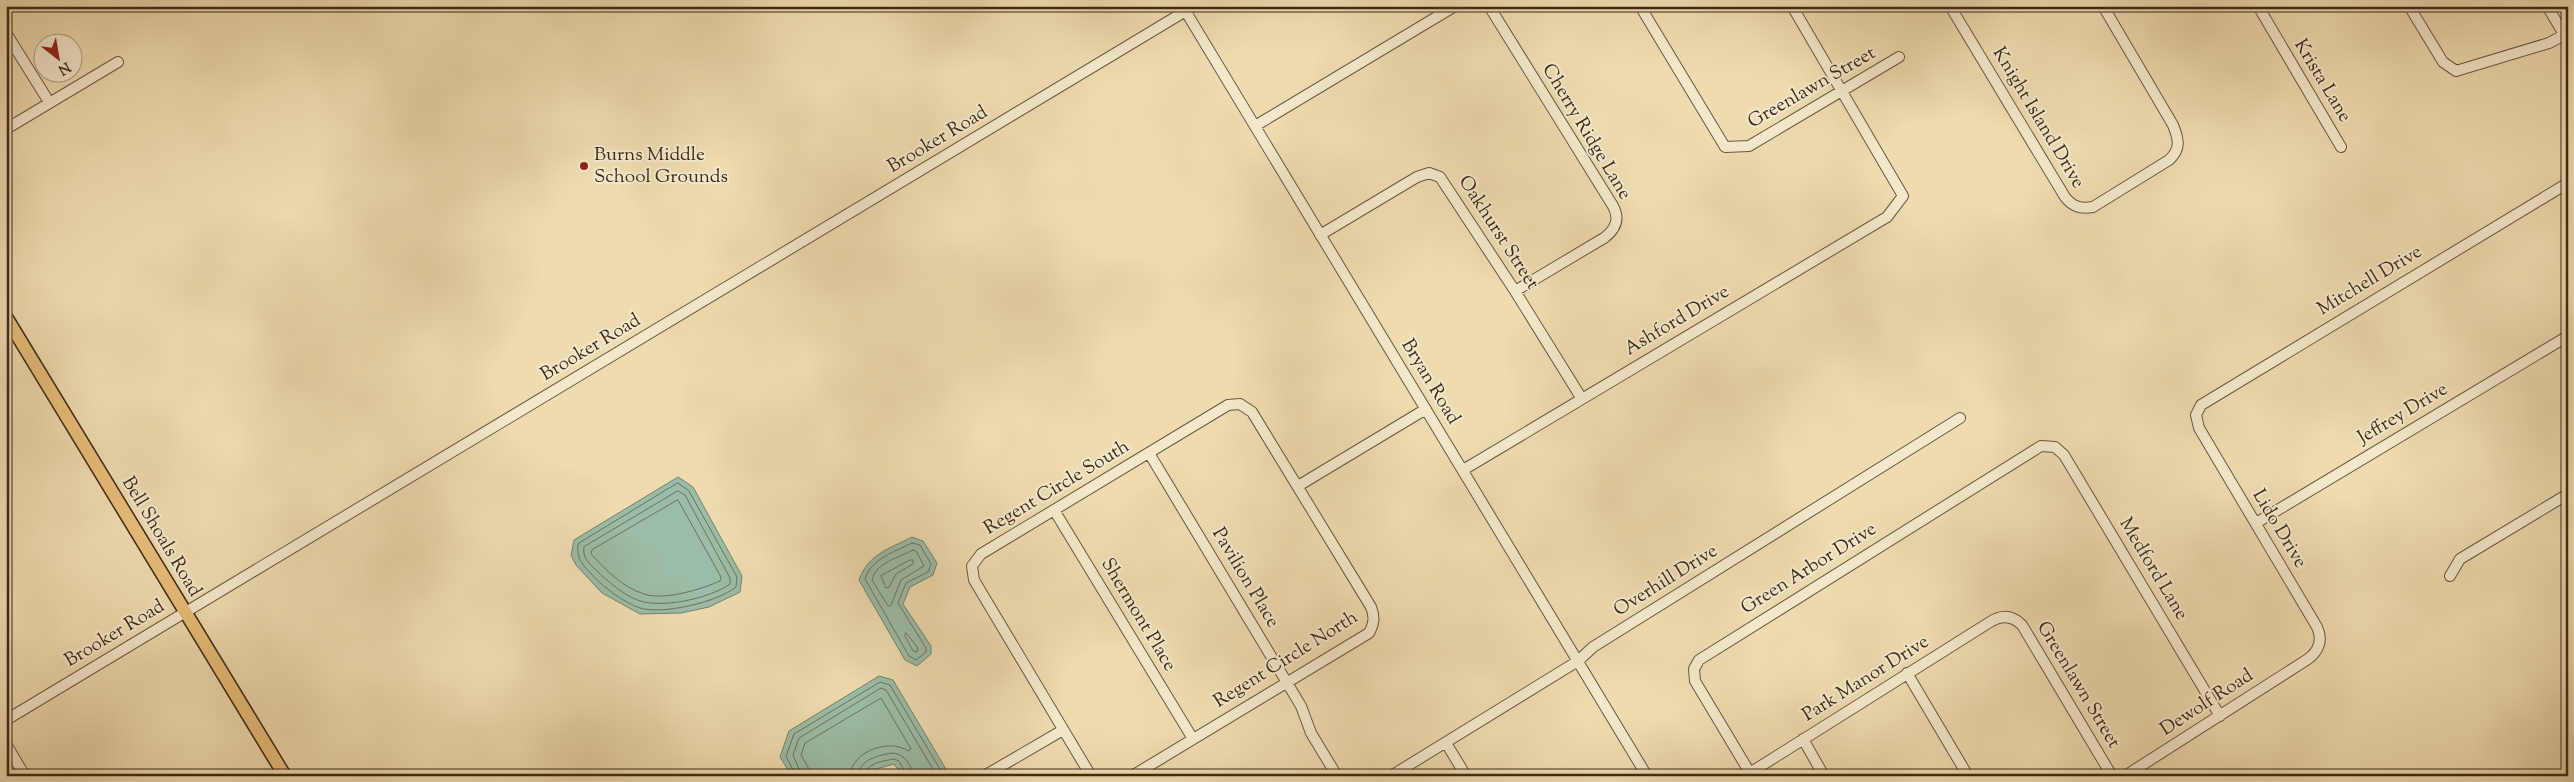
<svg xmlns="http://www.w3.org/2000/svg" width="2574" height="782" font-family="'Sorts Mill Goudy',serif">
<rect width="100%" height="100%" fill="#eedbb0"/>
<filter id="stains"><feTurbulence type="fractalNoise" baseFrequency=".004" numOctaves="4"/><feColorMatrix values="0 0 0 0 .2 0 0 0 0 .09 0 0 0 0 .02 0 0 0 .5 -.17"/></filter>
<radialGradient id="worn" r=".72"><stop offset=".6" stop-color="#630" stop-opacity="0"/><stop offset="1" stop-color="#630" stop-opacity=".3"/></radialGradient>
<!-- water -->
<path fill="#9bbca6" stroke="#75816e" d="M678 477 693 487 742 576 740 592 709 607 681 613 640 614 602 593 576 565 571 555 574 540Z
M912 537 923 541 937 563 933 575 910 587 903 604 931 646V654L917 666 905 660 859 580C868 554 889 549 912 537Z
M879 676 893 680 950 776H903L894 764 876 769 866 776H792L780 757 789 731Z"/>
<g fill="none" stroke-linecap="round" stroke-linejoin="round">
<!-- shore -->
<path stroke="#6c7260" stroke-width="1" d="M678 483 689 491 737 577 736 587C718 602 662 615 640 608 623 602 606 589 593 576 583 565 576 559 578 544Z
M678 491 685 495 730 578V584C710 598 668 607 644 602 628 599 607 581 596 570 589 563 582 558 584 547Z
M678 500 721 577 720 581C702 589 664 601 644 594 622 587 606 570 591 554L592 550Z
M912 543 920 545 931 564 928 572 906 583 898 603 926 648V652L916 660 909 656 865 579C871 559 894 552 912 543Z
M913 550 916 551 924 566 901 580 891 605 888 606 872 580C875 563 900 557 913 550Z
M910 560H913V564L896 574 889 587 886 588 881 576Z
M906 633 918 648 917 652 913 651 905 636Z
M796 776 786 756 794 734 880 682 890 685 944 776
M802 776 793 755 799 738 881 688 886 690 937 776
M809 776 808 767 801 755 805 743 881 698 911 749 908 751C890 738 851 751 850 776
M858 776C859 759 880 755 893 753 904 754 912 765 913 776
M864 776C866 763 883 761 894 759L899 761 907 776"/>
<!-- minor casing -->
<g stroke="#69563f" stroke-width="12">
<path id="minor" d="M1489 6 1613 206C1620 219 1616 229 1604 238L1515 291
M1640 6 1725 147 1749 146 1899 57
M1950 6 2065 197C2073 207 2080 209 2093 207L2169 160C2181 149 2179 140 2173 125L2103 6
M2258 6 2341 147
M2409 6 2443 62 2456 71 2549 43 2564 35
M2547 6 2568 41
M1183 7 1647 776
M6 33 49 102
M1255 126 1455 6
M6 129 118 62
M1320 235 1417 177 1429 173 1440 177 1515 291 1582 399
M1149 453 1301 706 1311 733 1337 776
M1463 470 1887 217 1903 196 1792 6
M1298 486 1426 409
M1054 510 1193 739
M2256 523 2568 336
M2450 576 2460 559 2568 494
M1907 673 1968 776
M6 720 1194 6
M1803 739 1824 776
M1446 743 1466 776
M6 744 25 776
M1750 773 1695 681 1694 669 1699 660 2041 446 2055 447 2064 455 2220 716
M984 776 1063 730
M1091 776 974 580 972 566 981 554 1228 405 1240 404 1252 412 1371 607C1375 617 1374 624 1369 633L1132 776
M1391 776 1578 661 1593 647 1960 418
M1745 776 1990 622C2001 615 2012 615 2022 625L2112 776
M2125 776 2308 659C2319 651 2323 640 2317 627L2199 428 2196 415 2201 405 2568 183"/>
</g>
<!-- major casing -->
<g stroke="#3d2919" stroke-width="15">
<path id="major" d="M6 317 285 776"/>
</g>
<!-- minor -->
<use href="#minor" stroke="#f4e8cc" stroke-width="10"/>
<!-- major -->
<use href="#major" stroke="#e7be78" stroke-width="12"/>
</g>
<!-- markers -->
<circle fill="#8f2418" stroke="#f4e8cc" stroke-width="2" cx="584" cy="166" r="5"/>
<g text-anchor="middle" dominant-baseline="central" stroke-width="4" stroke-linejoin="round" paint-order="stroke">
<!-- street labels -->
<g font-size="19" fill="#3d2919" stroke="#f4e8cc">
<text transform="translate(2322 81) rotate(59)">Krista Lane</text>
<text transform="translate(1812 88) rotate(-30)">Greenlawn Street</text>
<text transform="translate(2038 118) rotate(59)">Knight Island Drive</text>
<text transform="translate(1586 132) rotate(59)">Cherry Ridge Lane</text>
<text transform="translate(938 140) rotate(-31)">Brooker Road</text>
<text transform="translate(1498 233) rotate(57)">Oakhurst Street</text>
<text transform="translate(2370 281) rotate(-31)">Mitchell Drive</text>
<text transform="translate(1677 321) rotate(-31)">Ashford Drive</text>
<text transform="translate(591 348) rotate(-31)">Brooker Road</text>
<text transform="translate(1430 382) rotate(59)">Bryan Road</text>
<text transform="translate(2403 414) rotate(-31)">Jeffrey Drive</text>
<text transform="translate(1057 488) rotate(-31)">Regent Circle South</text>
<text transform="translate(2279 529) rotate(59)">Lido Drive</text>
<text transform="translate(161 537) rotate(59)">Bell Shoals Road</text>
<text transform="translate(1809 569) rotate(-32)">Green Arbor Drive</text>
<text transform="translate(2153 569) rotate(59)">Medford Lane</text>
<text transform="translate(1245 578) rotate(59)">Pavilion Place</text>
<text transform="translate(1666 581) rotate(-32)">Overhill Drive</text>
<text transform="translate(1138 615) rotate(59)">Shermont Place</text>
<text transform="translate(115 634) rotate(-31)">Brooker Road</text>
<text transform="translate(1286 660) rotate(-32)">Regent Circle North</text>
<text transform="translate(1866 679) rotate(-32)">Park Manor Drive</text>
<text transform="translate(2078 685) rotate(59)">Greenlawn Street</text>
<text transform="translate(2207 703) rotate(-33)">Dewolf Road</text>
</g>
<!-- poi labels -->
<g font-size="19" fill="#3d2919" stroke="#f4e8cc" text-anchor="start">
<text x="594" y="155">Burns Middle<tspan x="594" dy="22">School Grounds</tspan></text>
</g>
</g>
<!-- margin -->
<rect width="2574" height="782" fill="none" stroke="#eedbb0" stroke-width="25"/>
<rect x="8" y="8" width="2559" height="767" fill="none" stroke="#3d2919" stroke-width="2.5"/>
<rect x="12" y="12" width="2549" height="757" fill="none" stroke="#3d2919"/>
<!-- north arrow -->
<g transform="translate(58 58) rotate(149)"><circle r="24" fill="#f4e8cc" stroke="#ab9c84"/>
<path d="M0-4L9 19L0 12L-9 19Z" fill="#8f2418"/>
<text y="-8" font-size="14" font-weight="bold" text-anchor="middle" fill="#3d2919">N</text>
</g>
<rect width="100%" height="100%" filter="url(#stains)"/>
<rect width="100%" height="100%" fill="url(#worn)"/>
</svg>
